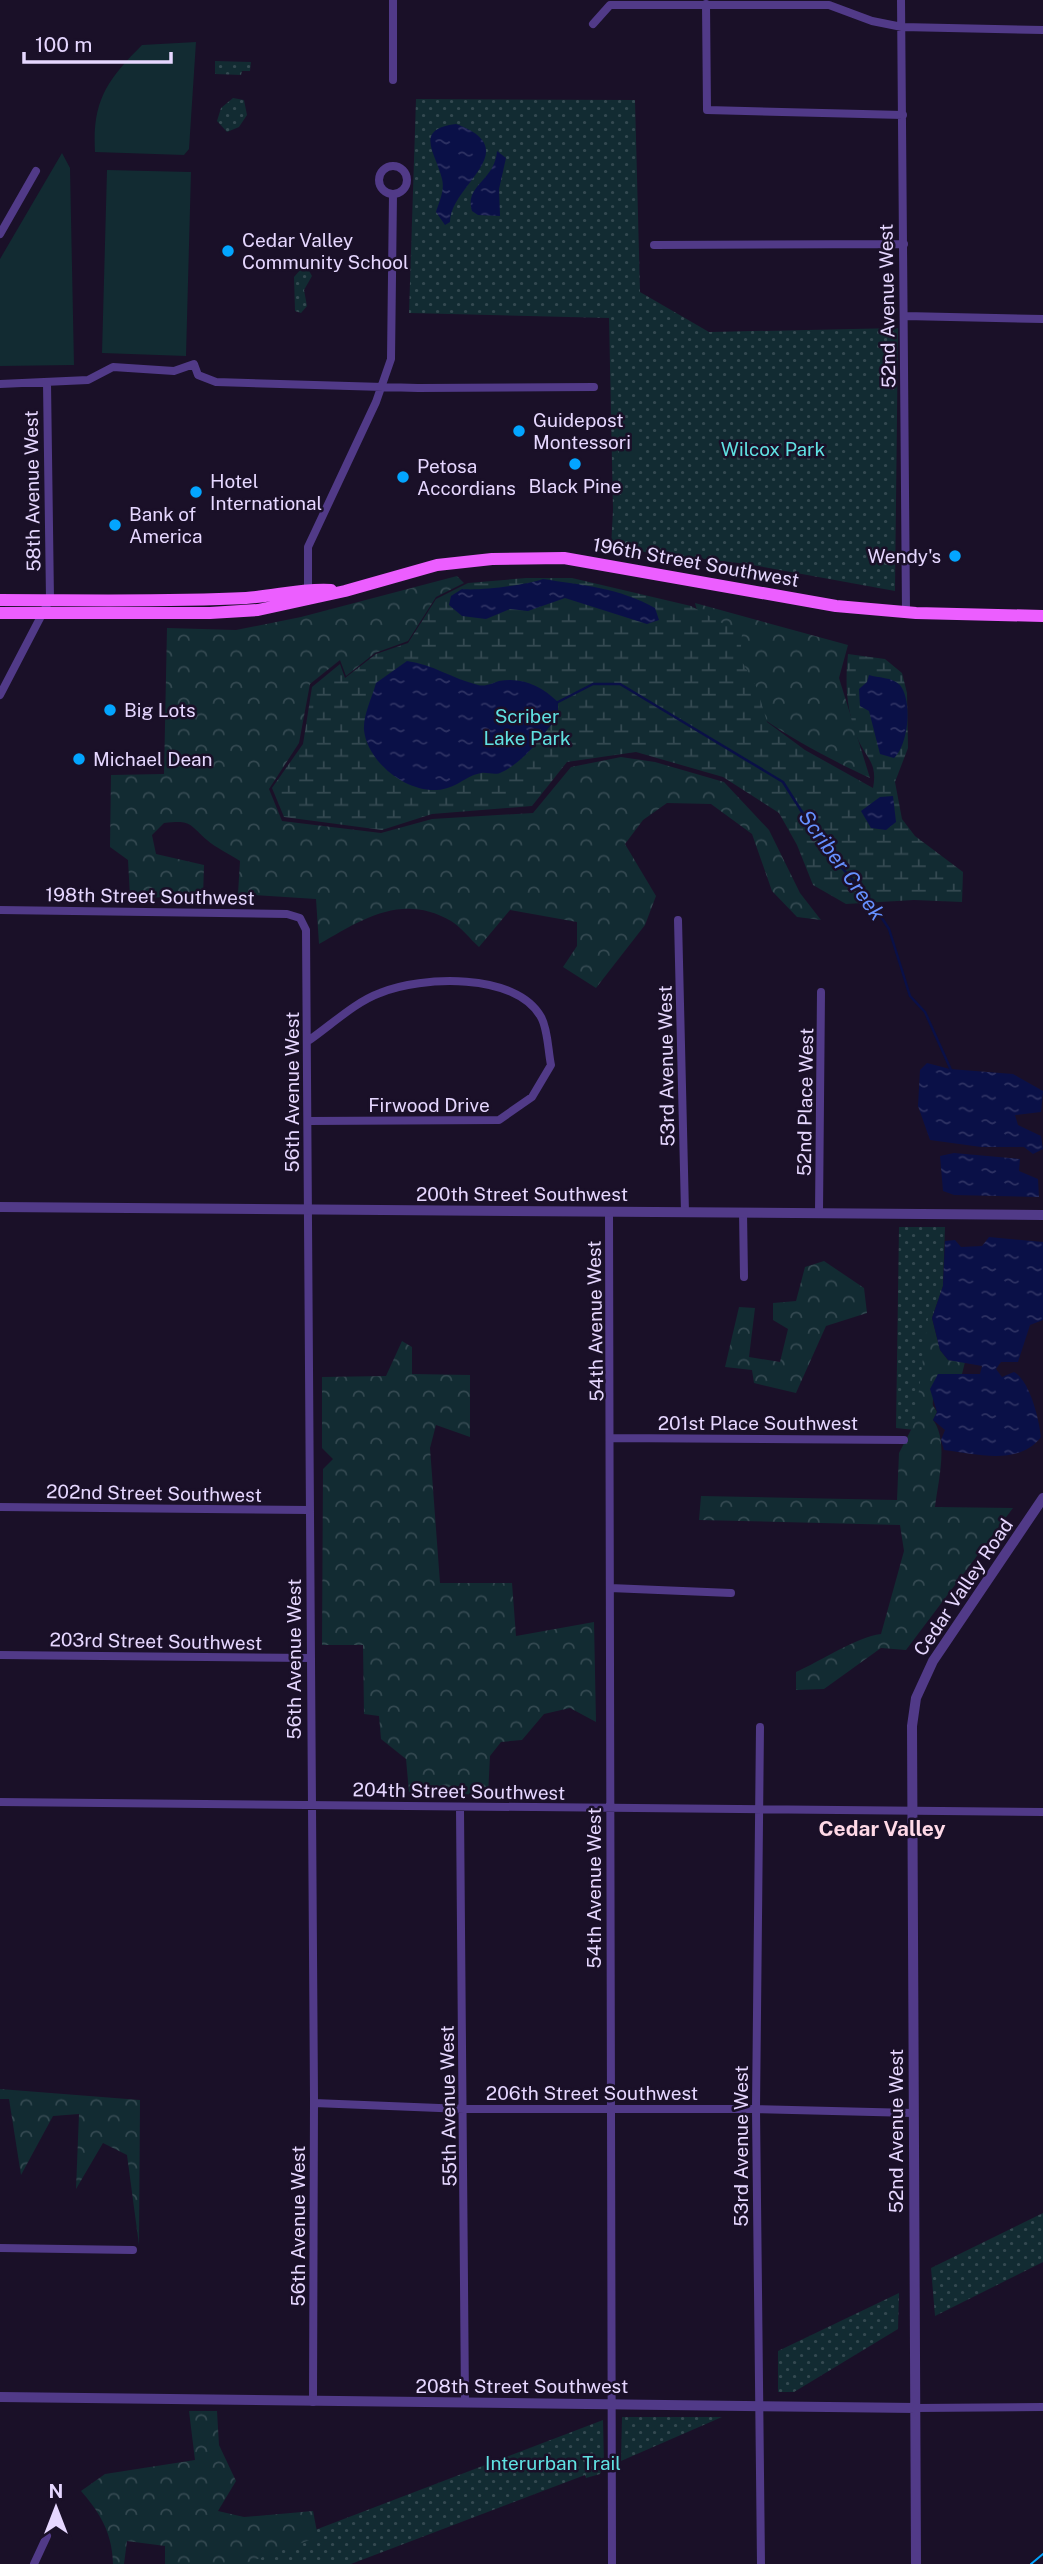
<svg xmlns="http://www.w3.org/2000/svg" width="1043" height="2564" font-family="'Public Sans',sans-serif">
<defs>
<pattern id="grass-dots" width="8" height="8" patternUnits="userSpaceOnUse" patternTransform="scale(1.75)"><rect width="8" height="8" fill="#122b32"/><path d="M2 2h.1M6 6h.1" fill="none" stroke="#344951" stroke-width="1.8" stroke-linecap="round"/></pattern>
<pattern id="forest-crowns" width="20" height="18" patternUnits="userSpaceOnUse" patternTransform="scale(1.75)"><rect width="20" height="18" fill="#122b32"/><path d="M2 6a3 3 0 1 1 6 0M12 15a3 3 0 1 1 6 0" fill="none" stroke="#344951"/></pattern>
<pattern id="wetland-marsh" width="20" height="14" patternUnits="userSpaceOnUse" patternTransform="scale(1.75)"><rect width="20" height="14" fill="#122b32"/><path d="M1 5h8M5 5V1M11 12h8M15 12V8" fill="none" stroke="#344951"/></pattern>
<pattern id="water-ripples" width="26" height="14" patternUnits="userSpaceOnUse" patternTransform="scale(1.75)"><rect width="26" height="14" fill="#0a1047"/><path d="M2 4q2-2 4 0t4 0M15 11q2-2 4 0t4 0" fill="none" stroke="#2e3263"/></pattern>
</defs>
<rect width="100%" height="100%" fill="#1a1028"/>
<!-- grass -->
<path fill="url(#grass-dots)" d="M215 61 251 62 250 71H242L241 75 215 74Z
M233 98 244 100 247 115 239 127 227 132 217 121 221 108Z
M416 99 635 100 640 292 709 332 898 328 895 591 747 564 611 548 613 510 609 318 409 313Z
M301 269H308L312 276 304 290 307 306 301 313 295 311 294 277Z
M899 1227H945L943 1286 932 1318 933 1432 896 1428Z
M1043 2213V2262L935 2316 931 2268Z
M899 2293 898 2329 794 2392H778V2351Z
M622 2417H722L621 2461Z
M603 2420 604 2465 600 2474 586 2478 585 2475 351 2564H226Z"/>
<!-- forest -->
<path fill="url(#forest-crowns)" d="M457 576 464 583 436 597 408 641 375 653 346 676 340 660 310 684 299 743 269 789 282 821 381 833 432 819 533 813 571 767 621 757 655 762 724 782 769 830 800 893 821 920 797 917 772 891 752 834 711 804 667 803 643 820 625 844 656 896 645 925 596 988 563 967 577 946V922L510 910 479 947C470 939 461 927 451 921 402 892 361 920 319 944L316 899 238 894 240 861C230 854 216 848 207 840 188 823 191 820 164 823L152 835 156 854 204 865 203 898 130 897 128 860 110 847 111 775 164 774 167 628 236 630 301 617Z
M695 603 848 645 839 678 870 778C831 760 772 730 740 700 722 683 701 628 695 603Z
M824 1261 864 1288 867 1313 826 1326 796 1393 754 1383 752 1370 725 1367 739 1307 755 1308 749 1357 780 1362 788 1329 773 1320V1303L796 1301 805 1267Z
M928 1318H932L940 1350 948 1360 965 1362 962 1374H938L932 1404 937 1412 933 1420C949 1441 938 1482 935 1507L1013 1508 906 1650 881 1648 824 1689 796 1690V1672C821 1661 856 1637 881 1634L904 1551 900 1525 699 1520 701 1496 897 1500 899 1453 915 1422Z
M402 1341 412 1347V1374L470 1375V1437L436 1425 430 1448 440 1583H512L516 1636 594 1622 596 1722 570 1708 544 1714 522 1740 501 1742 490 1756 488 1795 409 1792 406 1759 381 1739 379 1716 364 1714 363 1645H322L323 1469 333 1459 322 1448V1377L386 1376Z
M0 2089 140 2100 139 2245 127 2155 103 2143 76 2189 79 2114 53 2116 21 2175 9 2099H0Z
M189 2411H217L219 2445 236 2481 218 2511 244 2517 313 2511 318 2537 244 2564H165V2546L127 2541 124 2564H113C112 2533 101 2514 81 2491L105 2474 195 2460Z"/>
<!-- wetland -->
<path fill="url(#wetland-marsh)" d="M526 578H572L691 606 742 634 740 658 757 688 767 722 805 750 873 788C878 762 866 759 857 737 846 707 845 685 848 654L885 659 902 673 907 693 908 748 895 782 902 819 915 836 963 872 962 902 914 900 846 904 813 885 797 845 779 813 723 777 636 752 567 762 532 806 432 814 382 830 284 817 272 788 303 744 312 687 340 664 345 678 376 654 408 643 436 599 468 583Z"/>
<!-- pitch -->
<path fill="#122b32" d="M196 42 189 149 184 155 95 152C92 101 107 80 142 45Z
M62 153 70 168 74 365 0 366V259Z
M107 170 191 172 186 356 102 353Z
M618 425H636V460H619Z"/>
<!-- water -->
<path fill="url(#water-ripples)" d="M456 124C527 150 450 185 450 222L445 225 436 212C439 202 445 190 442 179 437 155 412 129 456 124Z
M497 151 506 158 499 189 500 216 478 215 472 211C464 185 495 181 497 151Z
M543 579C581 585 620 588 655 608L659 620 647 624 565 598 528 611 510 609 486 619 462 616 449 605 451 596 462 589C479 591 526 585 543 579Z
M407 661C432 664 453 679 478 685 486 687 492 683 499 681 523 677 541 686 558 702V716C542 736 525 761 502 772 496 776 488 772 481 773 465 776 456 789 437 790 405 792 367 761 364 730 363 715 372 698 376 683Z
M869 675C878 678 892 677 900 685 913 702 908 745 894 758L880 754 869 711 860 706 859 689 867 682Z
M893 796 896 822 886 830 871 828 861 811 880 797Z
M927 1063 950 1069 1013 1074 1043 1091 1041 1112 1015 1115 1018 1125 1041 1136 1043 1149 1033 1154 1024 1147H981L930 1140 918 1106 920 1070Z
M954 1153 1020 1159 1019 1171 1038 1179 1039 1197 954 1195 943 1191 940 1156Z
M989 1237 1043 1242V1320L1030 1325 1018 1362H1001L996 1369 1002 1377 1014 1372C1030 1381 1039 1419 1041 1437 1019 1466 977 1454 944 1450L941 1440 945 1430 933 1420 937 1412 930 1389 938 1374H980L982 1366 948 1360 940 1350 932 1318 943 1286 945 1241 955 1240 961 1247 982 1246Z"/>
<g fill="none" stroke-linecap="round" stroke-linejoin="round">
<!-- stream -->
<path stroke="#0a1047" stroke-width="2.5" d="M558 702 593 684H620L783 782 828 853 867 895 889 929 910 996 925 1012 951 1070"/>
<!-- minor -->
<path stroke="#513a88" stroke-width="8" d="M393 0V80
M901 0 906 612
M706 4 707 110 903 115
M593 24 610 5H829L872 21 902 27 1043 30
M379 180a14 14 0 1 1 28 0a14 14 0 1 1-28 0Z
M0 234 36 171
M654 245 904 244
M905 316 1043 319
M0 384 88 380 113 367 174 371 194 364 198 375 216 382 418 388 594 387
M308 588V547L376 402 391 359 393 194
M0 695 50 599 47 383
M0 910 287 914 300 918 306 930 314 2099 313 2402
M678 920 685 1212
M308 1041C330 1026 355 1002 380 993 421 976 516 972 541 1017 548 1029 548 1051 551 1065L532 1097 499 1120 308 1121
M609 1212 612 2564
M743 1212 744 1277
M819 1212 821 992
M611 1438 904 1440
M0 1507 308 1510
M610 1588 731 1593
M0 1655 311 1658
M760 1727 756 2109 761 2564
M0 1802 1043 1812
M460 1809 465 2403
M314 2103 464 2109H756L913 2113
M0 2248 133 2250
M916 2408 1043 2407
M34 2564 47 2536"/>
<!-- tertiary -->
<path stroke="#513a88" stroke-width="10" d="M0 1207 1043 1215
M0 2397 916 2408
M916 2564 912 1726 916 1698 933 1661 1043 1498"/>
<!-- primary -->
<path stroke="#ec5eff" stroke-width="12" d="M0 600C82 600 165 602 246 598 275 596 302 588 331 590
M0 613H210L258 610 345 591 437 565 492 559 564 558 836 606 916 613 1043 616"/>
<!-- tram -->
<path stroke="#03a5ff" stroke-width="2" d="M1031 2564 1043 2554"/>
</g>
<!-- markers -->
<g fill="#03a5ff" stroke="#1a1028" stroke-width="2.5">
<circle cx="228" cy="251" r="7"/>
<circle cx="519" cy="431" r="7"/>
<circle cx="575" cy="464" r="7"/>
<circle cx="403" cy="477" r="7"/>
<circle cx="196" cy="492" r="7"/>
<circle cx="115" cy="525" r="7"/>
<circle cx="955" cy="556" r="7"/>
<circle cx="110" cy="710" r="7"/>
<circle cx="79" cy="759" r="7"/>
</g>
<g text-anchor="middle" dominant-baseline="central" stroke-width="5" stroke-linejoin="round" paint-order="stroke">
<!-- poi labels -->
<g font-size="19" fill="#e6d7ff" stroke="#1a1028" text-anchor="start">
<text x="242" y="240">Cedar Valley<tspan x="242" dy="22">Community School</tspan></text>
<text x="533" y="420">Guidepost<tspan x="533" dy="22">Montessori</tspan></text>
<text x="417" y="466">Petosa<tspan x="417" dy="22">Accordians</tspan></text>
<text x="210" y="481">Hotel<tspan x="210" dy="22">International</tspan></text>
<text x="575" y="486" text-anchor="middle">Black Pine</text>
<text x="129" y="514">Bank of<tspan x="129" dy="22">America</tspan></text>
<text x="941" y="556" text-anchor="end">Wendy's</text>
<text x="124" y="710">Big Lots</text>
<text x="93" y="759">Michael Dean</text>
</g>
<!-- street labels -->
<g font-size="19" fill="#e6d7ff" stroke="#1a1028">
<text transform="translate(887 306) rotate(-91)">52nd Avenue West</text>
<text transform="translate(32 491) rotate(-91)">58th Avenue West</text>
<text transform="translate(696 562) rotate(10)">196th Street Southwest</text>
<text transform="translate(150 896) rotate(1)">198th Street Southwest</text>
<text transform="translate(666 1066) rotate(-91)">53rd Avenue West</text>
<text transform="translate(292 1092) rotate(-90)">56th Avenue West</text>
<text transform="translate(805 1102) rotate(-89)">52nd Place West</text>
<text x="429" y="1105">Firwood Drive</text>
<text x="522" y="1194">200th Street Southwest</text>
<text transform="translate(595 1321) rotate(-91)">54th Avenue West</text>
<text x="758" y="1423">201st Place Southwest</text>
<text transform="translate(154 1493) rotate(1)">202nd Street Southwest</text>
<text transform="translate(963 1587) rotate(-56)">Cedar Valley Road</text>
<text transform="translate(156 1641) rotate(1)">203rd Street Southwest</text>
<text transform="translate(294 1659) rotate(-90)">56th Avenue West</text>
<text transform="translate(459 1791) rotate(1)">204th Street Southwest</text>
<text transform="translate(594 1888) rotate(-90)">54th Avenue West</text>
<text x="592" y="2093">206th Street Southwest</text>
<text transform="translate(448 2106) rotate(-91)">55th Avenue West</text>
<text transform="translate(896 2131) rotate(-90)">52nd Avenue West</text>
<text transform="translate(741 2146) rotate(-90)">53rd Avenue West</text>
<text transform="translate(298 2226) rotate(-90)">56th Avenue West</text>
<text x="522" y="2386">208th Street Southwest</text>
</g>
<!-- park labels -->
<g font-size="19" fill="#60e1e2" stroke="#1a1028">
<text x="773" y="449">Wilcox Park</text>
<text x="527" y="716">Scriber<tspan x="527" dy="22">Lake Park</tspan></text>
<text x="553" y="2463">Interurban Trail</text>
</g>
<!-- water labels -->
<g font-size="21" font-style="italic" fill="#6590ff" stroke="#1a1028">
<text transform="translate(842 865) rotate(54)">Scriber Creek</text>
</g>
<!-- neighbourhood labels -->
<g font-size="21" font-weight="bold" fill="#ffd9e7" stroke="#1a1028">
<text x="882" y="1828">Cedar Valley</text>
</g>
</g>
<!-- north arrow -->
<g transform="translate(56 2508)" stroke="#1a1028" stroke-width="5" paint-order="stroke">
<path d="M0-5L12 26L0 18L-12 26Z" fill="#e6d7ff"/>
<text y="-10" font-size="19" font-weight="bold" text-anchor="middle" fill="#e6d7ff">N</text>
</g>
<!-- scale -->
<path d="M24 52v10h147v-10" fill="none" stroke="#e6d7ff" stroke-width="3.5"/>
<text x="35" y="52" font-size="21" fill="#e6d7ff" stroke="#1a1028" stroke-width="5" paint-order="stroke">100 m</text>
</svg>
